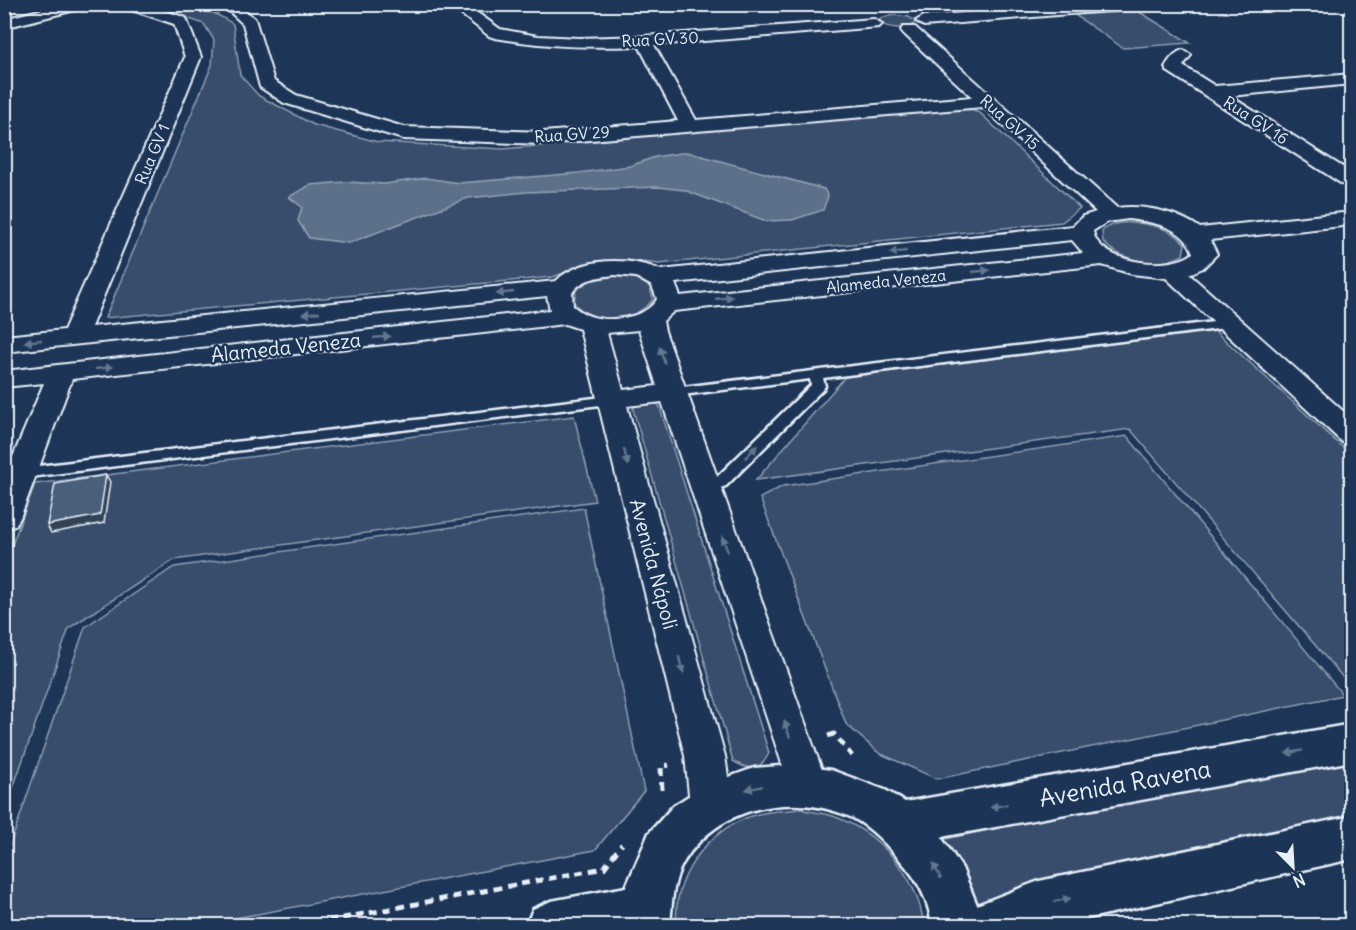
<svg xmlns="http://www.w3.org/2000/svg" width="1356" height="930" font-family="Delius,sans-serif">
<rect width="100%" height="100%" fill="#1d3557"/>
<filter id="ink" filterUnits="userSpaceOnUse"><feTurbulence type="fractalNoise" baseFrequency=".0167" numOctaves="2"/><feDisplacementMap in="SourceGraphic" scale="12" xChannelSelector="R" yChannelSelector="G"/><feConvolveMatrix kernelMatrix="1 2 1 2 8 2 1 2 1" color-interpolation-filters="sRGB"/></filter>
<g filter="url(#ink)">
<!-- green -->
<path fill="#374d6c" stroke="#909fb2" stroke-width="1.5" d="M170 5C196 5 212 10 233 24L240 75 259 96 314 125 378 142 503 149 963 108 980 113 1080 208 1062 222 659 264 627 260 588 263 553 277 105 318 212 65 214 40 204 24 159 8Z
M1138 11 1190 43 1123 48 1075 15Z
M893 15 909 17 916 22C908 31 888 29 879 22L881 18Z
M1138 223C1156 225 1174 230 1185 244L1183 255C1159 269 1121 261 1103 242L1102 231C1113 222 1125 222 1138 223Z
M612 276 635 278 650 287 653 299C637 323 592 325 574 303L576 290 591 280Z
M1215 331 1351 455V687L1130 429 756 480 845 377Z
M652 402 659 405 769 753C761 771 749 771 733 761L633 409 637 404Z
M574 416 595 501 174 560 69 628 5 811V563L35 484Z
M1127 436 1343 695 937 779 879 753 846 724 760 498 783 486Z
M584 508 644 791 595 850 199 925H5V860L85 627 174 567Z
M1351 753V820L976 913 936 841Z
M801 809C811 812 823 813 833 816 881 833 917 876 924 925H677C672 882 702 838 741 820 760 811 780 811 801 809Z"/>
<!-- water -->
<path fill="#5d7089" stroke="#95a4b5" stroke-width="1.5" d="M687 152 824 189 828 196 823 210 792 220 766 221 684 190 659 187 526 192 468 198 349 243 309 238 298 221 302 207 289 197 310 185 345 182 385 184 426 178 459 183 579 173 630 166 655 157Z"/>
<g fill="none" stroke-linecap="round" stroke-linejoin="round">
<!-- lane casing -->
<g stroke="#e8f1f8" stroke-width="5">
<path id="lane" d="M1230 320 1234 321 1236 324 1234 327 823 378 825 386 823 389 726 486 706 493 698 488 701 484 716 478 811 385 810 379 674 396 667 392 674 388Z
M611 396 618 400 616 403 22 478 14 473 22 468Z"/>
</g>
<!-- street casing -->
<g stroke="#e8f1f8" stroke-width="4">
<path id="street" d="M63 4H89L87 7 4 28V19Z
M121 4H145L186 18 201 57 91 327 556 281C581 256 630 257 661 270L1073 226 1083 216 1096 212 983 107 543 144 403 139 284 103 260 87 243 24 229 11 214 4 239 5 255 19 274 81 296 95 404 127 543 132 678 121 639 46C587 48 546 47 495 38L489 36 448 4H465L500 29 538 36 579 38 644 36 874 19 882 24 879 27 654 45 696 120 972 97 903 33 901 30 903 27H915L1117 208C1143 204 1178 212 1200 228L1352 212V225L1210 240 1217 254 1203 268 1189 274 1352 419V444L1342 442 1166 278 1132 274 1102 265 674 311 663 321 665 331 827 784 821 797 807 802 793 797 662 402 627 406 725 756 732 804 726 817 711 823 696 817 690 804 685 756 580 329 565 324 72 379 20 518 15 526 4 529V478L44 383 4 387V371L550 310 547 296 4 352V336L64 330 185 57 174 24 123 7ZM1128 219C1152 222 1184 226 1193 253 1171 272 1098 264 1093 231L1107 222ZM1072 240 1083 253 680 296 675 283ZM615 275 636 277 652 286 657 299C646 319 605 324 585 314 581 312 577 309 573 306L572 293C582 278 599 277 615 275ZM639 330 657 386 623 390 607 333Z
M1079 4H1150L1143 8 924 26 916 21 924 16Z
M1183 50 1191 55 1183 66 1215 86 1352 74V84L1230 96 1352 173V188L1345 186 1167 71 1165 67C1169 60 1175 52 1183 50Z"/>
</g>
<!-- secondary casing -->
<g stroke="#e8f1f8" stroke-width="5">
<path id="secondary" d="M1352 724V761L941 837 962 868 977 905 1039 881 1352 816V859L1054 926H932C929 900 918 880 901 861 887 845 872 828 853 818 794 791 718 805 683 863 672 882 672 905 670 926H526L533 909 551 901 626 887 649 833 673 806 704 786 754 768 792 765 831 770 885 790 905 802Z"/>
</g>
<!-- path -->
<path stroke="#e8f1f8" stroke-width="5" stroke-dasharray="8 6" stroke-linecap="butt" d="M828 736 834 734 852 756
M662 790 661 767 669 765
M301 926 604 868 622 844"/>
<!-- lane -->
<use href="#lane" fill="#1d3557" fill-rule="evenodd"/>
<!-- street -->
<use href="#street" fill="#1d3557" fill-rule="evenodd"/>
<!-- secondary -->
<use href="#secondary" fill="#1d3557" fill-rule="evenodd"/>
</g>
<!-- shaded-wall -->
<path fill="#334255" stroke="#e8f1f8" stroke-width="1.5" d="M106 475 110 482 104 523 51 533 47 525Z"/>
<!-- building -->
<path fill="#495e7a" stroke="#e8f1f8" stroke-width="1.5" d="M106 475 100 515 47 525 55 484Z"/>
<!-- one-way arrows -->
<defs><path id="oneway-solid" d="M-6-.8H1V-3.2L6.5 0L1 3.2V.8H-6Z" transform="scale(1.5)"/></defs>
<g fill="#64778f">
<use href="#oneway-solid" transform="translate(898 252) rotate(174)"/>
<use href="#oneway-solid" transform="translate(981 271) rotate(-6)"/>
<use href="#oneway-solid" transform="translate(505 293) rotate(174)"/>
<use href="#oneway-solid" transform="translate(724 298) rotate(-6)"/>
<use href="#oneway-solid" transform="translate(311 313) rotate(174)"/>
<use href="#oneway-solid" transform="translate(382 337) rotate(-6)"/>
<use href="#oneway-solid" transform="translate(33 341) rotate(174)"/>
<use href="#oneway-solid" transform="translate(662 355) rotate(-108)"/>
<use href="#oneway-solid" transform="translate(104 368) rotate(-6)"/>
<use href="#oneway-solid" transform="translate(751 452) rotate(-45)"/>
<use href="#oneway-solid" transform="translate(626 457) rotate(75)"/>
<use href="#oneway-solid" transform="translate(725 544) rotate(-109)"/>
<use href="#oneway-solid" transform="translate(681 665) rotate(75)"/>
<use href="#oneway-solid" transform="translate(787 729) rotate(-109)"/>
<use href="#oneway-solid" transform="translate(1294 752) rotate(170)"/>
<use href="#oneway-solid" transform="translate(754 788) rotate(168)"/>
<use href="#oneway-solid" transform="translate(999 806) rotate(170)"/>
<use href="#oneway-solid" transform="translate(937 871) rotate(-116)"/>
<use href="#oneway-solid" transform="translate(1062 900) rotate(-12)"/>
</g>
</g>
<g text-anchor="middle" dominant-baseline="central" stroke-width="5" stroke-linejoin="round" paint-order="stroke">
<!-- far-street labels -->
<g font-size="16" fill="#e8f1f8" stroke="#1d3557">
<text transform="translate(660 39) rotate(-3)">Rua GV 30</text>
<text transform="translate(1256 120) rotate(33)">Rua GV 16</text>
<text transform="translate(1010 122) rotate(42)">Rua GV 15</text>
<text transform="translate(572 134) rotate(-4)">Rua GV 29</text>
<text transform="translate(152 154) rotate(-67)">Rua GV 1</text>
<text transform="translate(886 281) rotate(-6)">Alameda Veneza</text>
</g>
<!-- street labels -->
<g font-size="20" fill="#e8f1f8" stroke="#1d3557">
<text transform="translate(286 347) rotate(-6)">Alameda Veneza</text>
<text transform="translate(654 564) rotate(75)">Avenida Nápoli</text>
</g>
<!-- near-street labels -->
<g font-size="24" fill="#e8f1f8" stroke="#1d3557">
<text transform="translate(1125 783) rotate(-10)">Avenida Ravena</text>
</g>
</g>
<!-- margin -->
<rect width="1356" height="930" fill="none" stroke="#1d3557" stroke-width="24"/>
<rect x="12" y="12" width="1332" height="906" fill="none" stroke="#e8f1f8" stroke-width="2" filter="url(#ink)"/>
<!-- north arrow -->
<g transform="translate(1293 867) rotate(156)" stroke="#1d3557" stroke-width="4.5" paint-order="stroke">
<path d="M0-4.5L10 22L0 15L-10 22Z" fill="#e8f1f8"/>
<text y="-9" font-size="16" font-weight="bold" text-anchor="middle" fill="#e8f1f8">N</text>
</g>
</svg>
